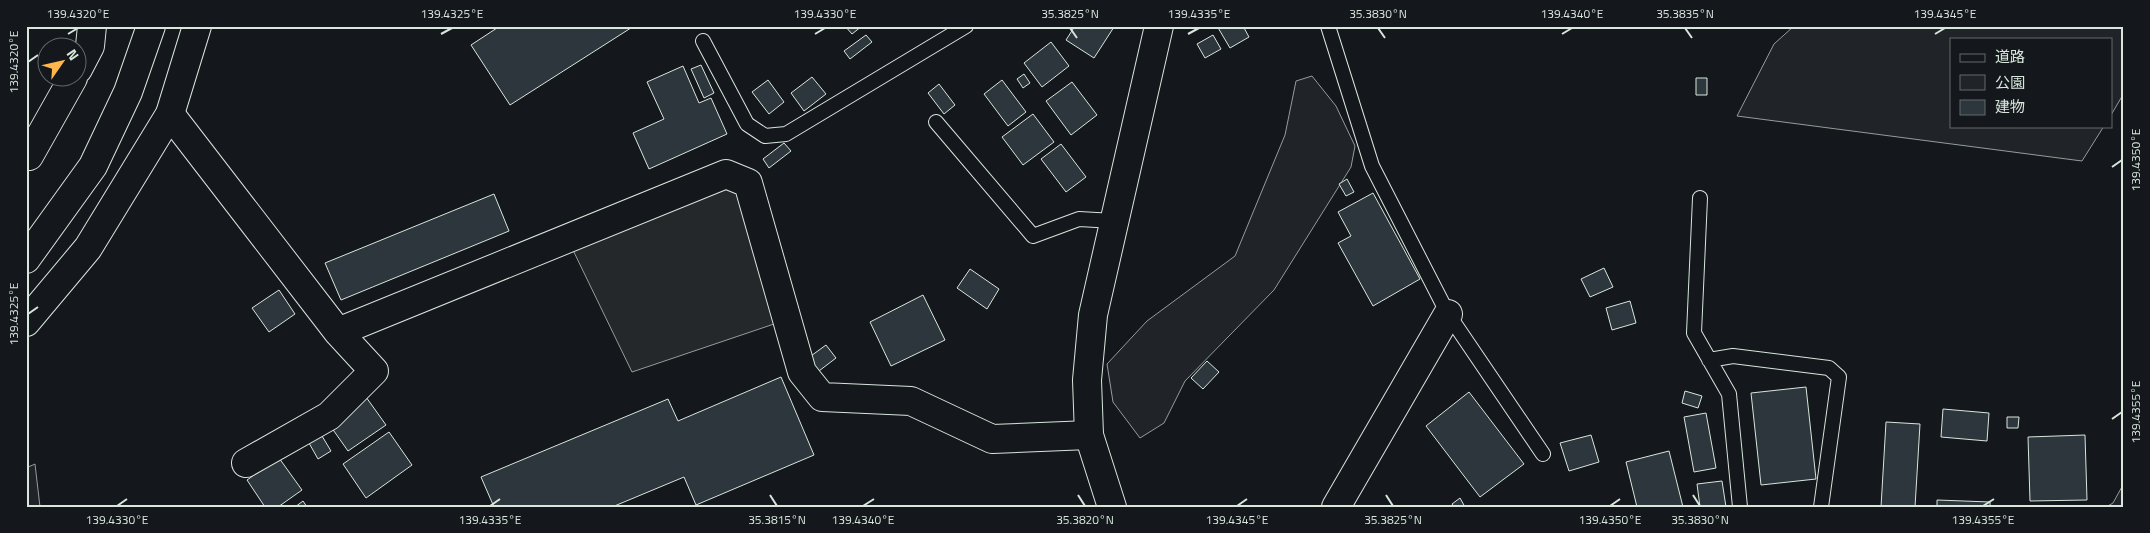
<svg xmlns="http://www.w3.org/2000/svg" width="2150" height="533" font-family="'Titillium Web','Noto Sans JP',sans-serif">
<rect width="100%" height="100%" fill="#14181c"/>
<!-- green -->
<path fill="#202428" stroke="#939e99" d="M1794 26H2124V93L2111 115V39H1951V126H2104L2082 161 1737 116 1774 44Z
M1312 76 1336 106 1355 146 1351 167 1274 290 1185 381 1164 423 1140 438 1113 402 1107 364 1147 321 1235 256 1285 135 1296 81Z
M35 464 40 507H26V468Z
M2124 483V507H2106L2113 503Z"/>
<!-- parking -->
<path fill="#24282b" stroke="#939e99" d="M724 186 738 192 777 323 632 372 571 246Z"/>
<!-- building -->
<path fill="#2c363c" stroke="#d8e6dc" d="M500 26H634L510 105 471 45Z
M845 26H862L852 34Z
M1075 26H1113L1114 27 1094 58 1066 40Z
M1217 26H1243L1249 37 1230 48Z
M866 35 872 42 850 59 844 51Z
M1213 35 1221 49 1205 58 1197 44Z
M1051 42 1069 66 1042 87 1024 63Z
M701 65 714 93 704 98 691 69Z
M683 66 699 103 711 98 727 134 649 169 633 133 664 119 647 82Z
M1024 74 1030 83 1023 88 1017 79Z
M812 77 826 94 804 111 791 93Z
M1696 78H1707V95H1696Z
M768 80 784 102 769 114 752 92Z
M1002 80 1026 112 1008 126 984 94Z
M1072 82 1097 115 1071 135 1046 101Z
M939 84 955 105 944 114 928 93Z
M1033 114 1054 142 1023 165 1002 137Z
M784 143 791 151 769 168 763 159Z
M1061 144 1086 177 1066 192 1041 159Z
M1347 179 1354 192 1346 196 1339 184Z
M1373 193 1420 279 1373 306 1338 243 1351 236 1338 212Z
M494 194 509 231 341 300 325 263Z
M1604 268 1613 287 1590 297 1581 279Z
M970 269 999 289 987 309 957 288Z
M279 290 295 314 269 332 252 308Z
M923 295 945 340 891 366 870 322Z
M1630 301 1636 323 1612 330 1606 308Z
M826 345 836 358 815 374 804 361Z
M1207 361 1219 372 1203 389 1191 378Z
M781 377 814 455 696 505 684 477 612 507H494L481 477 668 399 678 421Z
M1806 387 1816 479 1761 485 1751 393Z
M1685 391 1702 396 1698 408 1682 403Z
M1469 392 1524 464 1480 497 1426 426Z
M366 397 386 425 348 451 329 424Z
M1943 409 1989 413 1987 441 1941 437Z
M1706 413 1716 468 1694 472 1684 417Z
M2007 417H2019L2018 428H2007Z
M1886 422 1920 424 1915 507H1881Z
M389 432 412 465 366 498 343 464Z
M1591 435 1599 462 1569 471 1560 443Z
M2085 435 2087 500 2030 501 2028 437Z
M322 436 331 451 318 459 309 443Z
M1669 451 1683 507H1637L1626 462Z
M279 458 302 490 278 507H265L247 480Z
M1722 481 1726 507H1700L1697 484Z
M1460 498 1465 507H1454L1452 504Z
M1937 500 1990 502V507H1937Z
M303 501 307 507H295Z"/>
<g fill="none" stroke-linecap="round" stroke-linejoin="round">
<!-- lane casing -->
<g stroke="#d8e6dc" stroke-width="16">
<path id="lane" d="M1328 26 1372 166 1448 314 1543 454
M703 41 747 124 765 136 786 134 966 26
M936 122 1033 236 1079 219 1114 221
M1700 198 1694 333 1729 394 1740 507
M1709 360 1733 356 1829 368 1839 377 1821 507"/>
</g>
<!-- street casing -->
<g stroke="#d8e6dc" stroke-width="30">
<path id="street" d="M78 69 90 46 92 26
M170 114 338 332 374 371 329 416 246 463
M29 156 73 78
M338 332 726 174 748 183 802 372 822 397 911 401 992 439 1089 435
M1336 507 1448 314"/>
</g>
<!-- secondary casing -->
<g stroke="#d8e6dc" stroke-width="30">
<path id="secondary" d="M26 259 93 166 128 92 151 26
M26 322 88 248 170 114 197 26
M1112 507 1089 435 1087 380 1093 315 1159 26"/>
</g>
<!-- lane -->
<use href="#lane" stroke="#14181c" stroke-width="14"/>
<!-- street -->
<use href="#street" stroke="#14181c" stroke-width="28"/>
<!-- secondary -->
<use href="#secondary" stroke="#14181c" stroke-width="28"/>
</g>
<!-- ticks -->
<path fill="none" stroke="#d8e6dc" stroke-width="2" d="M1070 28 1077 38M1378 28 1385 38M1685 28 1692 38M68 34 78 28M441 34 452 28M815 34 825 28M1188 34 1199 28M1562 34 1572 28M1935 34 1945 28M28 62 38 55M2112 167 2122 160M28 314 38 307M2112 419 2122 412M770 495 777 506M1078 495 1085 506M1386 495 1393 506M1693 495 1700 506M117 506 127 499M490 506 500 499M863 506 874 499M1237 506 1247 499M1610 506 1620 499M1983 506 1994 499"/>
<!-- border -->
<rect width="2150" height="533" fill="none" stroke="#14181c" stroke-width="55"/>
<!-- legend -->
<rect x="1950" y="38" width="162" height="90" fill="#14181c" stroke="#626a69"/>
<rect x="1960" y="54" width="25" height="8" fill="#14181c" stroke="#626a69"/>
<text x="1995" y="62" font-size="15" fill="#d8e6dc">道路</text>
<rect x="1960" y="75" width="25" height="15" fill="#202428" stroke="#626a69"/>
<text x="1995" y="88" font-size="15" fill="#d8e6dc">公園</text>
<rect x="1960" y="100" width="25" height="15" fill="#2c363c" stroke="#626a69"/>
<text x="1995" y="112" font-size="15" fill="#d8e6dc">建物</text>
<!-- north arrow -->
<g transform="translate(62 62) rotate(56)"><circle r="24" fill="#14181c" stroke="#626a69"/>
<path d="M0-4L9 19L0 12L-9 19Z" fill="#ffb74d"/>
<text y="-8" font-size="14" font-weight="bold" text-anchor="middle" fill="#d8e6dc">N</text>
</g>
<rect x="28" y="28" width="2094" height="478" fill="none" stroke="#d8e6dc" stroke-width="2"/>
<g font-size="12" text-anchor="middle" fill="#d8e6dc">
<text x="78" y="18">139.4320°E</text>
<text x="452" y="18">139.4325°E</text>
<text x="825" y="18">139.4330°E</text>
<text x="1070" y="18">35.3825°N</text>
<text x="1199" y="18">139.4335°E</text>
<text x="1378" y="18">35.3830°N</text>
<text x="1572" y="18">139.4340°E</text>
<text x="1685" y="18">35.3835°N</text>
<text x="1945" y="18">139.4345°E</text>
<text transform="translate(14 62) rotate(-90)" y="4">139.4320°E</text>
<text transform="translate(2136 160) rotate(-90)" y="4">139.4350°E</text>
<text transform="translate(14 314) rotate(-90)" y="4">139.4325°E</text>
<text transform="translate(2136 412) rotate(-90)" y="4">139.4355°E</text>
<text x="117" y="524">139.4330°E</text>
<text x="490" y="524">139.4335°E</text>
<text x="777" y="524">35.3815°N</text>
<text x="863" y="524">139.4340°E</text>
<text x="1085" y="524">35.3820°N</text>
<text x="1237" y="524">139.4345°E</text>
<text x="1393" y="524">35.3825°N</text>
<text x="1610" y="524">139.4350°E</text>
<text x="1700" y="524">35.3830°N</text>
<text x="1983" y="524">139.4355°E</text>
</g>
</svg>
